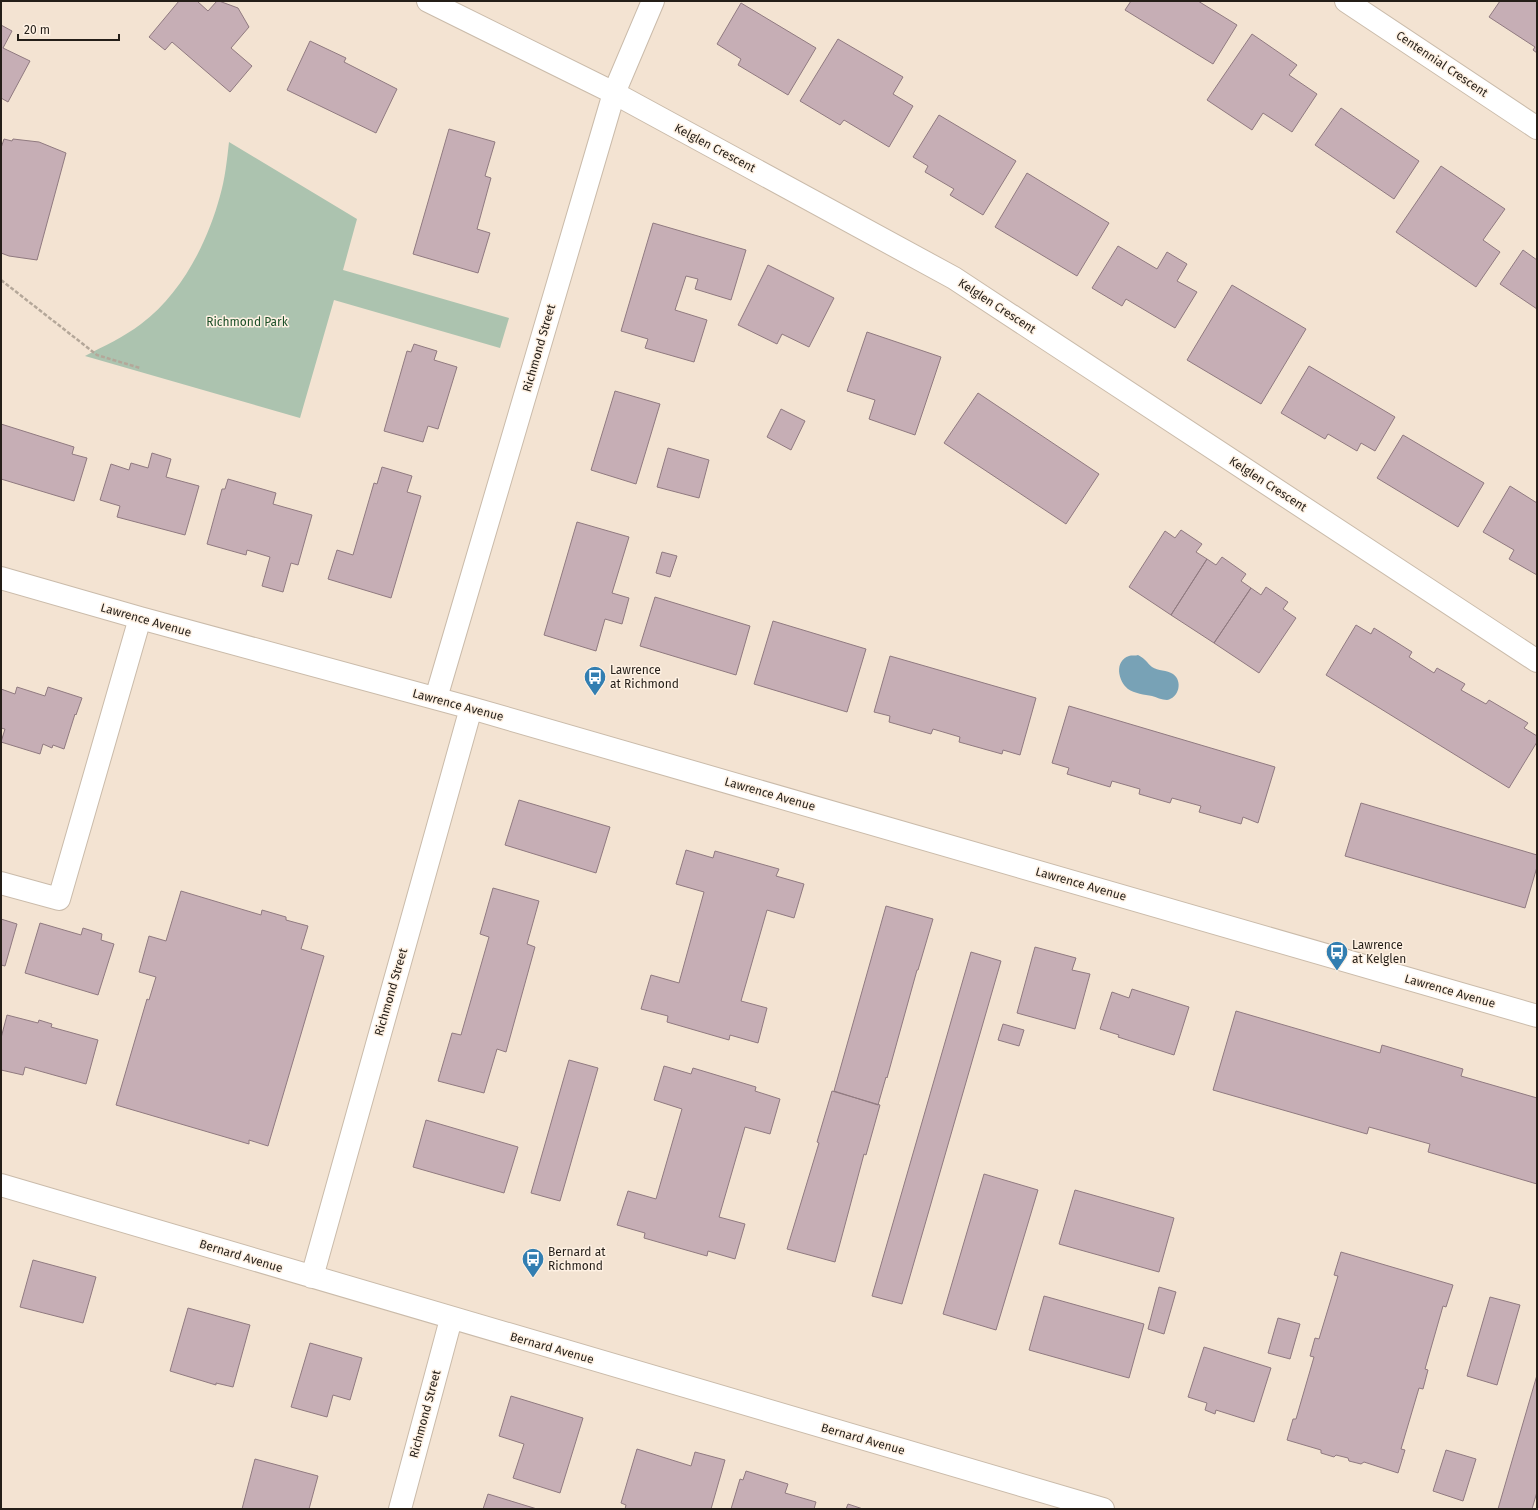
<svg xmlns="http://www.w3.org/2000/svg" width="1538" height="1510" font-family="'Fira Sans',sans-serif">
<rect width="100%" height="100%" fill="#f3e3d2"/>
<!-- green -->
<path fill="#acc3af" d="M229 142 357 219 343 270 509 318 500 348 334 300 300 418 85 356C104 346 124 337 141 324 181 294 207 244 220 196 225 179 227 160 229 142Z"/>
<!-- water -->
<path fill="#78a2b6" d="M1138 655C1147 660 1146 662 1152 667 1158 671 1167 670 1173 674 1183 681 1179 698 1167 700 1162 700 1156 697 1152 696 1145 695 1134 693 1128 689 1118 681 1114 661 1129 656 1131 655 1136 656 1138 655Z"/>
<!-- building -->
<path fill="#c6aeb5" stroke="#907a80" d="M179 1H197L208 11 217 1H219L238 8 249 27 231 48 252 66 230 92 172 42 165 50 149 37Z
M1131 1H1198L1237 25 1213 64 1125 10Z
M1500 1H1537V53L1533 50 1535 47 1489 17Z
M741 3 816 48 788 95 738 65 741 59 717 44Z
M1 25 12 31 3 48 30 61 8 102 1 98Z
M1252 34 1297 65 1289 75 1317 94 1292 132 1263 113 1252 130 1207 100Z
M838 39 903 77 893 94 913 106 889 147 844 120 840 125 800 101Z
M310 41 346 58 344 62 397 89 376 133 287 90Z
M1341 108 1419 161 1394 199 1315 145Z
M939 115 1016 161 983 215 950 195 954 189 925 172 928 166 913 157Z
M449 129 495 142 485 176 491 178 477 229 490 233 478 273 413 254Z
M4 139 12 141 13 139 39 142 66 153 37 260 9 256 1 253V148Z
M1441 166 1505 209 1483 240 1500 252 1476 287 1396 232Z
M1027 173 1109 223 1077 276 995 227Z
M653 223 746 250 731 300 695 289 698 279 686 276 675 310 707 320 694 362 645 348 648 339 621 331Z
M1118 246 1157 269 1167 252 1187 264 1177 281 1197 292 1175 328 1126 299 1122 306 1092 288Z
M1523 250 1537 260V309L1500 284Z
M768 265 834 298 809 347 782 334 777 344 738 325Z
M1232 285 1306 329 1261 404 1187 360Z
M867 332 941 357 915 435 869 419 875 400 847 391Z
M414 344 437 351 434 360 457 367 438 429 428 426 423 442 384 431 407 351 411 352Z
M1309 366 1395 417 1375 451 1361 443 1357 451 1328 434 1325 439 1281 413Z
M615 391 660 404 636 484 591 470Z
M978 393 1099 474 1066 524 944 443Z
M781 409 805 421 791 450 767 437Z
M1 424 74 447 72 454 87 458 74 501 1 479Z
M1403 435 1484 483 1458 527 1377 478Z
M668 448 709 460 699 498 657 487Z
M152 453 171 459 166 477 199 486 185 535 117 517 120 506 100 500 111 464 129 470 131 463 148 468Z
M382 467 412 476 407 492 421 496 391 598 328 579 337 550 353 555 374 483 377 484Z
M228 479 276 493 273 504 312 515 298 565 291 563 283 592 262 586 270 557 247 550 246 555 207 544 222 489H225Z
M1510 486 1537 503V575L1509 559 1514 550 1483 532Z
M577 522 629 537 612 593 629 598 622 624 605 619 596 651 544 635Z
M1181 530 1202 544 1196 552 1207 559 1171 615 1129 587 1165 531 1175 538Z
M662 552 677 556 670 577 656 573Z
M1222 557 1246 574 1241 581 1251 588 1214 643 1171 615 1207 559 1216 565Z
M1266 587 1288 602 1283 609 1296 618 1259 673 1214 643 1251 588 1261 595Z
M655 597 750 626 736 675 640 646Z
M773 621 866 649 847 712 754 684Z
M1356 625 1371 634 1374 628 1412 652 1409 657 1434 673 1437 668 1465 684 1461 690 1486 704 1489 700 1528 723 1524 728 1537 736V742L1509 788 1326 675Z
M890 656 1036 698 1020 755 1003 750 1002 754 959 742 960 737 933 729 931 734 889 722 890 716 874 712Z
M17 687 45 696 48 687 82 698 76 715 75 714 64 749 53 745 52 748 43 744 40 754 1 742 5 729 1 728V689L15 694Z
M1069 706 1275 767 1258 823 1243 817 1241 824 1199 812 1201 806 1172 798 1170 803 1139 794 1140 789 1112 781 1110 787 1067 774 1069 768 1052 763Z
M519 800 610 827 596 873 505 845Z
M1361 803 1537 855V867L1525 908 1345 856Z
M686 850 713 858 715 851 779 869 776 876 804 884 794 918 767 910 741 1001 767 1008 758 1043 730 1035 729 1040 667 1022 668 1016 641 1009 651 975 679 983 704 892 676 884Z
M493 888 539 901 527 944 535 947 506 1052 497 1049 484 1093 438 1081 452 1033 461 1035 489 937 480 934Z
M181 891 261 915 262 910 286 917V920L308 926 301 949 324 956 268 1146 249 1140V1144L116 1105 147 999 149 1000 156 977 139 972 149 936 166 941Z
M886 906 933 919 918 970H917L887 1078 886 1077 878 1105 834 1091Z
M1 919 17 924 5 966 1 965Z
M40 923 81 935 83 928 102 934 101 940 114 944 98 995 25 973Z
M1035 947 1076 958 1072 970 1090 974 1075 1029 1017 1013Z
M971 952 1001 961 902 1304 872 1296Z
M1132 989 1189 1007 1174 1055 1118 1037 1119 1035 1100 1029 1112 992 1129 998Z
M1236 1011 1380 1053 1382 1045 1463 1069 1461 1076 1537 1098V1184L1428 1152 1430 1144 1369 1127 1367 1134 1213 1090Z
M7 1015 38 1023 39 1020 52 1024 51 1027 98 1040 86 1084 25 1067 23 1075 1 1070V1038Z
M1003 1024 1024 1030 1019 1046 998 1040Z
M569 1060 598 1068 560 1201 531 1193Z
M664 1066 691 1074 693 1068 756 1087 755 1091 780 1099 770 1134 745 1127 719 1217 745 1224 735 1259 708 1251 707 1256 644 1238 645 1233 617 1225 628 1191 656 1199 682 1109 654 1100Z
M832 1091 880 1105 866 1155 864 1154 835 1262 787 1249 819 1143 817 1142Z
M426 1120 518 1147 504 1193 413 1167Z
M984 1174 1038 1190 996 1330 943 1314Z
M1075 1190 1174 1218 1159 1272 1059 1244Z
M1341 1252 1453 1285 1446 1307 1443 1306 1425 1369 1428 1370 1423 1389 1419 1388 1401 1449 1405 1450 1398 1473 1364 1462 1361 1464 1349 1461 1348 1458 1336 1455 1334 1457 1321 1453V1450L1287 1440 1293 1419H1296L1314 1357 1310 1356 1315 1338 1319 1339 1338 1276 1334 1275Z
M33 1260 96 1277 83 1323 20 1307Z
M1159 1287 1176 1292 1164 1334 1148 1329Z
M1044 1296 1144 1324 1129 1378 1029 1350Z
M1490 1297 1520 1305 1497 1385 1467 1376Z
M188 1308 250 1325 233 1387 216 1383V1385L170 1371Z
M1278 1318 1300 1324 1290 1359 1268 1353Z
M310 1343 362 1358 350 1400 333 1395 327 1417 291 1407Z
M1204 1347 1271 1368 1254 1422 1216 1410 1215 1414 1205 1410 1207 1403 1188 1397Z
M1537 1375V1492L1532 1509H1498Z
M511 1396 583 1418 560 1493 513 1478 524 1444 499 1436Z
M637 1449 691 1466 695 1452 725 1460 711 1509H625L626 1505 621 1503Z
M1446 1450 1476 1459 1463 1501 1433 1491Z
M255 1459 318 1476 309 1509H242Z
M746 1471 788 1484 785 1493 816 1502 814 1509H731L740 1479 743 1480Z
M488 1494 537 1509H483Z
M848 1504 863 1509H846Z"/>
<g fill="none" stroke-linecap="round" stroke-linejoin="round">
<!-- minor casing -->
<g stroke="#cabbaa" stroke-width="24">
<path id="minor" d="M428 1 614 93 954 278 1537 661
M1346 1 1537 128
M1 578 140 618 471 708 1537 1016
M436 698 614 93 653 1
M1 883 59 899 140 618
M1 1185 1103 1509
M312 1277 471 708
M400 1509 451 1319"/>
</g>
<!-- path -->
<path stroke="#b4a799" stroke-width="2.5" stroke-dasharray="4 2" stroke-linecap="butt" d="M1 280 97 355 140 368"/>
<!-- minor -->
<use href="#minor" stroke="#fff" stroke-width="22"/>
</g>
<!-- icons -->
<defs>
<g id="bus-pin" transform="scale(1.15)"><path d="M0 17L-7.5 6A9.5 9.5 0 1 1 7.5 6Z" fill="#327eb1" stroke="#fef1e3"/><path d="M-5-6H5V4H4V6H2V4H-2V6H-4V4H-5ZM-3.5-4V0h7V-4ZM-3.5 1.2v1.5H-2V1.2ZM2 1.2v1.5H3.5V1.2Z" fill="#fff"/></g>
</defs>
<g fill-rule="evenodd">
<use href="#bus-pin" x="595" y="677"/>
<use href="#bus-pin" x="1337" y="952"/>
<use href="#bus-pin" x="533" y="1259"/>
</g>
<g text-anchor="middle" dominant-baseline="central" stroke-width="3" stroke-linejoin="round" paint-order="stroke">
<!-- street labels -->
<g font-size="12" fill="#241e18" stroke="#fef1e3">
<text transform="translate(1442 64) rotate(34)">Centennial Crescent</text>
<text transform="translate(715 148) rotate(28)">Kelglen Crescent</text>
<text transform="translate(997 306) rotate(33)">Kelglen Crescent</text>
<text transform="translate(539 348) rotate(-74)">Richmond Street</text>
<text transform="translate(1268 484) rotate(33)">Kelglen Crescent</text>
<text transform="translate(146 620) rotate(16)">Lawrence Avenue</text>
<text transform="translate(458 705) rotate(15)">Lawrence Avenue</text>
<text transform="translate(770 794) rotate(16)">Lawrence Avenue</text>
<text transform="translate(1081 884) rotate(16)">Lawrence Avenue</text>
<text transform="translate(1450 991) rotate(16)">Lawrence Avenue</text>
<text transform="translate(391 992) rotate(-74)">Richmond Street</text>
<text transform="translate(241 1256) rotate(17)">Bernard Avenue</text>
<text transform="translate(552 1348) rotate(16)">Bernard Avenue</text>
<text transform="translate(425 1414) rotate(-75)">Richmond Street</text>
<text transform="translate(863 1439) rotate(16)">Bernard Avenue</text>
</g>
<!-- park labels -->
<g font-size="12" fill="#1c5029" stroke="#fef1e3">
<text x="247" y="322">Richmond Park</text>
</g>
<!-- poi labels -->
<g font-size="12" fill="#241e18" stroke="#fef1e3" text-anchor="start">
<text x="610" y="670">Lawrence<tspan x="610" dy="14">at Richmond</tspan></text>
<text x="1352" y="945">Lawrence<tspan x="1352" dy="14">at Kelglen</tspan></text>
<text x="548" y="1252">Bernard at<tspan x="548" dy="14">Richmond</tspan></text>
</g>
</g>
<!-- border -->
<rect width="1538" height="1510" fill="none" stroke="#241e18" stroke-width="4"/>
<!-- scale -->
<path d="M18 34v6h101v-6" fill="none" stroke="#241e18" stroke-width="2"/>
<text x="24" y="34" font-size="12" fill="#241e18" stroke="#fef1e3" stroke-width="3" paint-order="stroke">20 m</text>
</svg>
